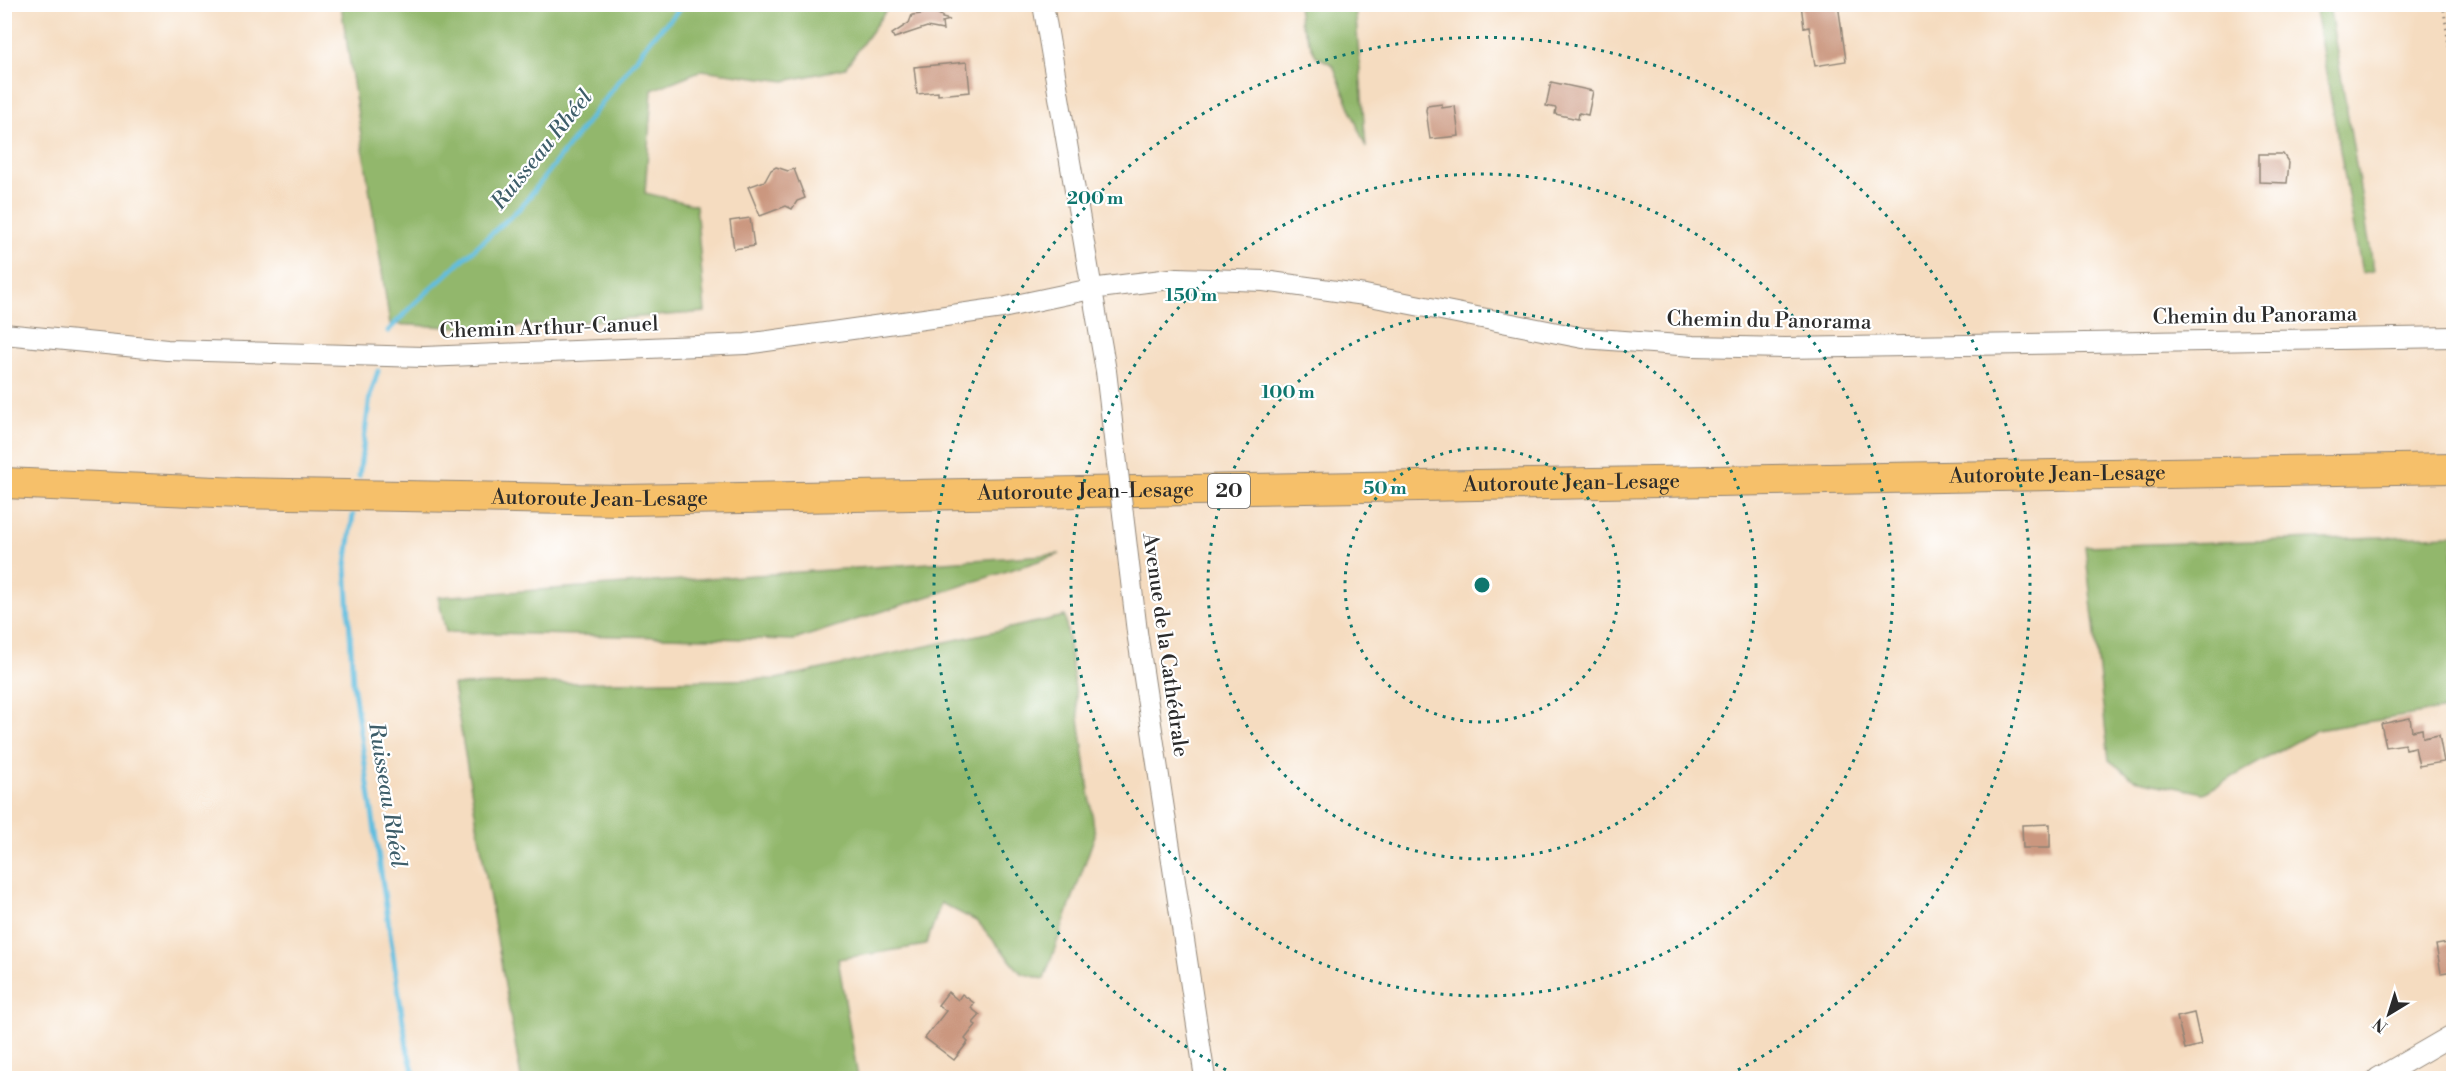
<svg xmlns="http://www.w3.org/2000/svg" width="2458" height="1083" font-family="'Libre Bodoni',serif">
<rect width="100%" height="100%" fill="#fff"/>
<filter id="ink" filterUnits="userSpaceOnUse"><feTurbulence type="fractalNoise" baseFrequency=".0167" numOctaves="2"/><feDisplacementMap in="SourceGraphic" scale="12" xChannelSelector="R" yChannelSelector="G"/><feConvolveMatrix kernelMatrix="1 2 1 2 8 2 1 2 1" color-interpolation-filters="sRGB"/></filter>
<filter id="wash" filterUnits="userSpaceOnUse"><feTurbulence type="fractalNoise" baseFrequency=".008" numOctaves="4" result="noise"/><feDisplacementMap in="SourceGraphic" scale="24" xChannelSelector="R" yChannelSelector="G"/><feGaussianBlur stdDeviation="1.35" result="paint"/><feColorMatrix in="noise" values="0 0 0 0 0 0 0 0 0 0 0 0 0 0 0 0 0 1.4 0 .05"/><feComposite in="paint" operator="in"/></filter>
<g filter="url(#wash)">
<rect width="100%" height="100%" fill="#f5dcc0"/>
<!-- forest -->
<path fill="#92b76c" stroke="#5e714c" stroke-width="1.5" d="M341 5V4L890 5 845 68 785 81 702 70 652 90 645 193 696 205 705 312 491 329 390 324Z
M1298 5H1355L1366 148 1333 65 1316 56 1300 21Z
M2314 5H2329L2374 271 2362 273Z
M2453 535V708L2317 730 2204 793 2134 779 2109 760 2085 546Z
M1060 554 794 640 446 632 438 597Z
M1065 616 1095 835 1044 979 1021 973 978 922 941 903 926 945 838 959 858 1078H521L453 685 776 679Z"/>
<g fill="none" stroke-linecap="round" stroke-linejoin="round">
<!-- stream -->
<path stroke="#60bedf" stroke-width="5" d="M388 331 415 303 522 206 652 38 685 4
M359 476 370 396 378 371
M353 515 346 566 353 683 407 1048 415 1078"/>
</g>
<g id="blocks">
<!-- building -->
<path fill="#cb977f" d="M1801 4H1838L1846 61 1815 66 1809 27 1804 28Z
M929 9 942 16V18L950 20 942 22 943 30 927 27 894 38 892 34 909 23 912 15 922 14Z
M967 62 970 92 938 95V92L917 94 914 67Z
M1551 82 1593 91 1588 115 1579 113 1578 119 1555 114 1556 108 1546 106Z
M1442 104V108L1455 106 1459 136 1430 139 1426 110 1427 106Z
M2259 154H2283L2289 163 2287 183 2259 182Z
M776 167 788 171 794 169 805 198 797 201 792 209 786 206 760 216 748 187 765 181 771 170Z
M750 218 754 246 734 249 730 221Z
M2410 718 2412 731 2422 729 2423 738 2439 735 2444 762 2419 766 2415 747 2406 749 2405 744 2386 747 2381 724Z
M2050 824V848H2023L2022 825Z
M2454 942V971L2441 973 2436 945Z
M948 992 958 1000 962 994 974 1003 971 1008 980 1015 973 1023 976 1025 965 1039 968 1042 954 1060 925 1038 946 1011 938 1005Z
M2194 1013 2201 1045 2185 1049 2177 1017Z"/>
</g>
</g>
<g filter="url(#ink)">
<use href="#blocks" fill-opacity="0" stroke="#908476" stroke-width="1.5"/>
<g fill="none" stroke-linecap="round" stroke-linejoin="round">
<!-- minor casing -->
<g stroke="#908476" stroke-width="22">
<path id="minor" d="M1043 4 1106 371
M4 334 167 350 424 357 746 344 1002 308 1091 289 1178 278 1264 281 1365 295 1583 338 1693 346 1785 348 2454 337
M1137 632 1205 1078
M2378 1078 2454 1034"/>
</g>
<!-- highway casing -->
<g stroke="#908476" stroke-width="32">
<g id="highway">
<path id="s1" d="M4 483 240 493 623 500 2454 468"/>
</g>
</g>
<!-- path -->
<path stroke="#908476" stroke-width="3" stroke-dasharray="1.5 4.5" stroke-linecap="butt" d="M2443 4 2454 81"/>
<!-- minor -->
<use href="#minor" stroke="#fff" stroke-width="20"/>
<!-- highway -->
<use href="#highway" stroke="#f6c06b" stroke-width="30"/>
<!-- minor-bridge casing -->
<g stroke="#908476" stroke-width="22" stroke-linecap="butt">
<path id="minor-bridge" d="M1106 371 1137 632"/>
</g>
<!-- minor-bridge -->
<use href="#minor-bridge" stroke="#fff" stroke-width="20"/>
</g>
</g>
<!-- distance rings -->
<g fill="none" stroke="#0f766e" stroke-width="3" stroke-dasharray="3 6">
<circle cx="1482" cy="585" r="137"/>
<circle cx="1482" cy="585" r="274"/>
<circle cx="1482" cy="585" r="411"/>
<path d="M1242 1078A548 548 0 1 1 1722 1078"/>
</g>
<g text-anchor="middle" dominant-baseline="central" stroke-width="4.5" stroke-linejoin="round" paint-order="stroke">
<!-- shield labels -->
<rect fill="#fff" stroke="#6b6b6b" stroke-width="1.5" x="1208" y="474" width="42" height="34" rx="4.5"/>
<g font-size="20" font-weight="bold" fill="#2b2b2b">
<text x="1229" y="491">20</text>
</g>
<!-- street labels -->
<g font-size="21" fill="#2b2b2b" stroke="#fff">
<text transform="translate(2255 316) rotate(-1)">Chemin du Panorama</text>
<text transform="translate(1769 321) rotate(1)">Chemin du Panorama</text>
<text transform="translate(549 328) rotate(-2)">Chemin Arthur-Canuel</text>
<text stroke="none"><textPath href="#s1" startOffset="2054">Autoroute Jean-Lesage</textPath></text>
<text stroke="none"><textPath href="#s1" startOffset="1568">Autoroute Jean-Lesage</textPath></text>
<text stroke="none"><textPath href="#s1" startOffset="1082">Autoroute Jean-Lesage</textPath></text>
<text stroke="none"><textPath href="#s1" startOffset="596">Autoroute Jean-Lesage</textPath></text>
<text transform="translate(1165 645) rotate(82)">Avenue de la Cathédrale</text>
</g>
<!-- water labels -->
<g font-size="22" font-style="italic" fill="#3e5e6a" stroke="#fff">
<text transform="translate(542 150) rotate(-51)">Ruisseau Rhéel</text>
<text transform="translate(387 795) rotate(81)">Ruisseau Rhéel</text>
</g>
</g>
<circle cx="1482" cy="585" r="9" fill="#0f766e" stroke="#fff" stroke-width="3"/>
<g font-size="18" text-anchor="middle" font-weight="bold" fill="#0f766e" stroke="#fff" stroke-width="4.5" stroke-linejoin="round" paint-order="stroke">
<text x="1095" y="204">200 m</text>
<text x="1191" y="301">150 m</text>
<text x="1288" y="398">100 m</text>
<text x="1385" y="494">50 m</text>
</g>
<!-- margin -->
<rect width="2458" height="1083" fill="none" stroke="#fff" stroke-width="24"/>
<!-- north arrow -->
<g transform="translate(2389 1014) rotate(218)" stroke="#ffffff" stroke-width="4.5" paint-order="stroke">
<path d="M0-4.5L10 22L0 15L-10 22Z" fill="#2b2b2b"/>
<text y="-9" font-size="16" font-weight="bold" text-anchor="middle" fill="#2b2b2b">N</text>
</g>
</svg>
